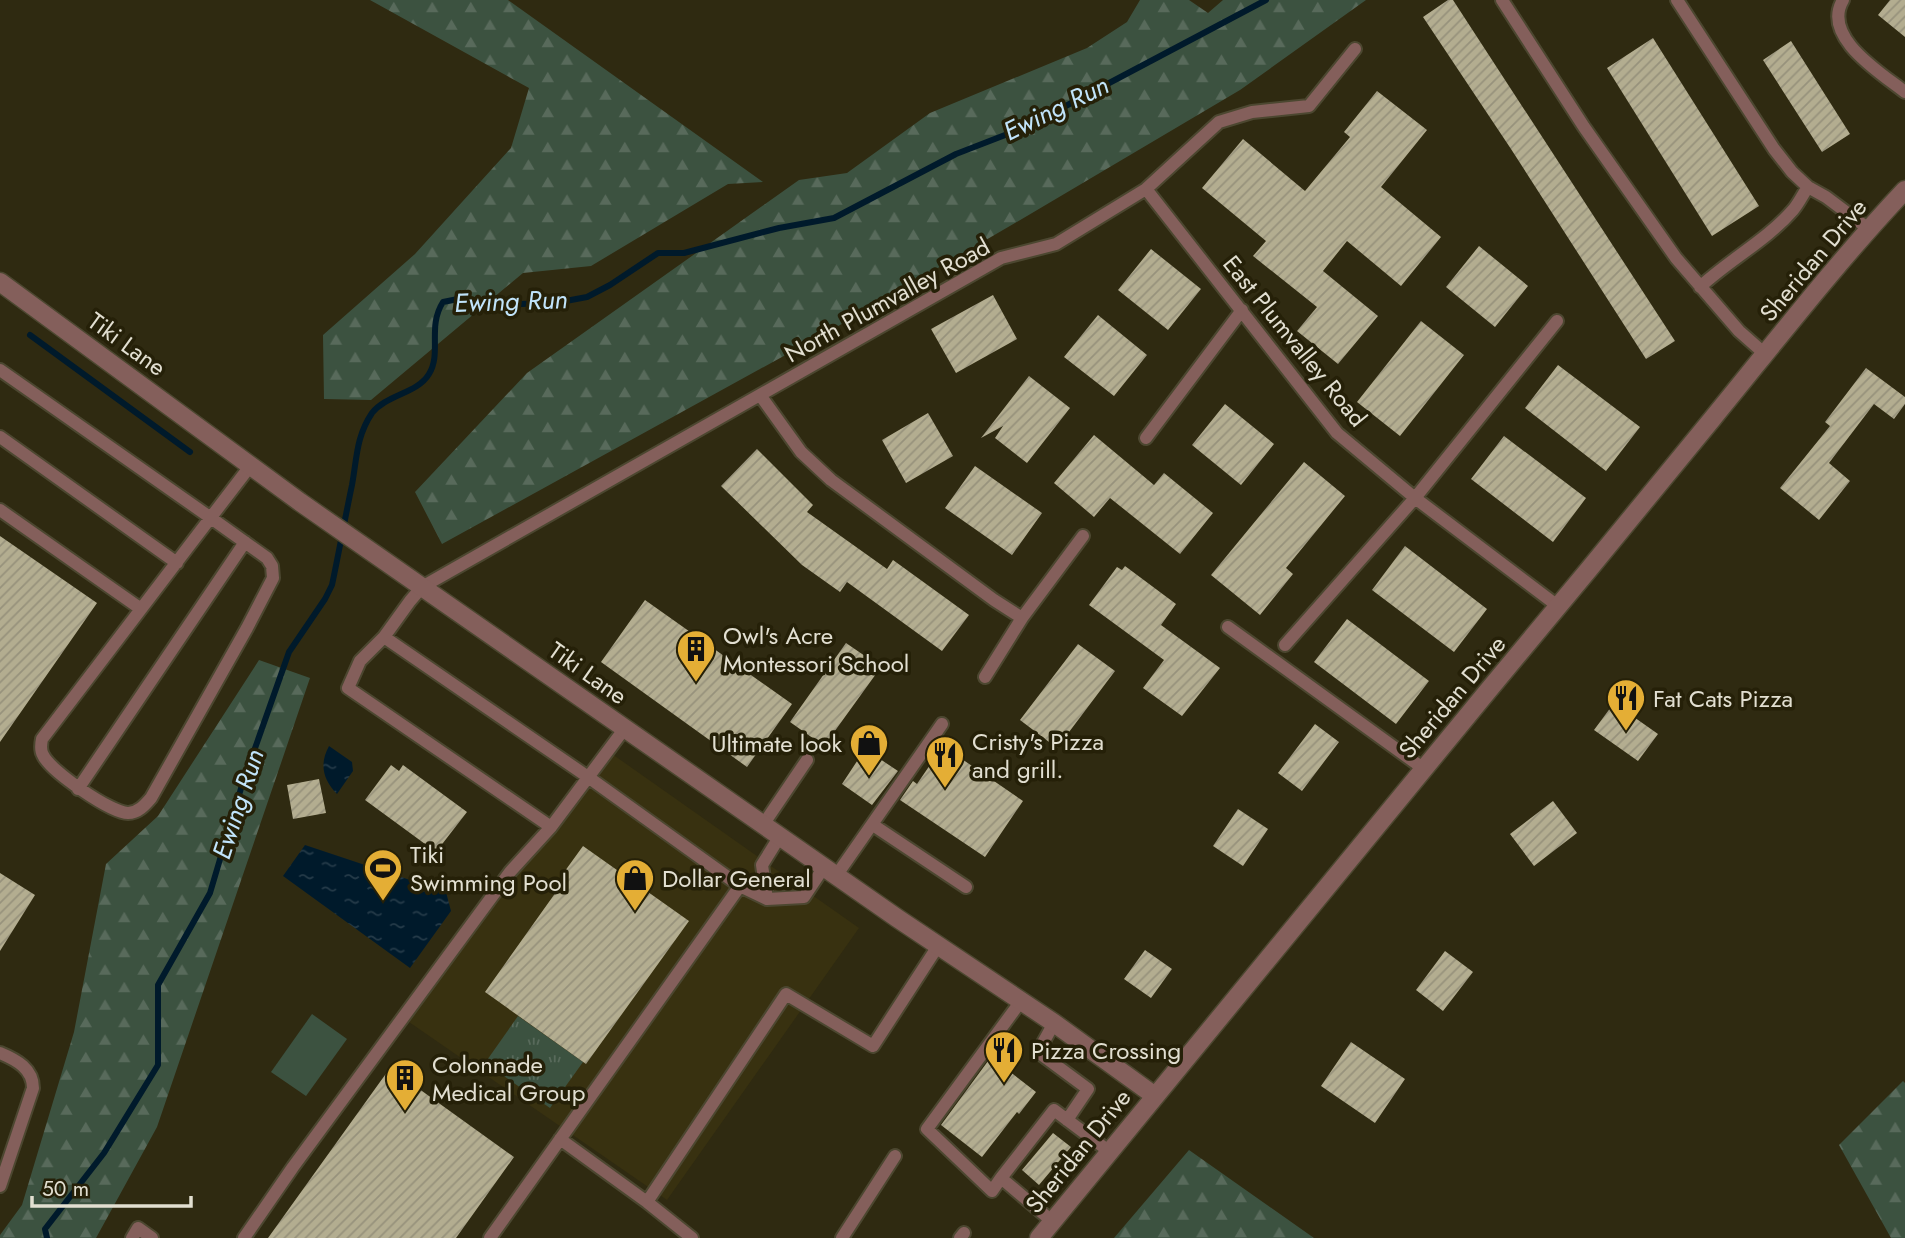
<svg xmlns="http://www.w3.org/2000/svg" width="1905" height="1238" font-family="Jost,sans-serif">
<defs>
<pattern id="forest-firs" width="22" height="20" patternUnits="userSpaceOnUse" patternTransform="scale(1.75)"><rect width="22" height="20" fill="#3c5240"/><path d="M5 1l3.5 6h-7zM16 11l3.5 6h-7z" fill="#586a5b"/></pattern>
<pattern id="park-tufts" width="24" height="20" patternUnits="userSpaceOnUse" patternTransform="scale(1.75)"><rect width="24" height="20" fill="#3c5240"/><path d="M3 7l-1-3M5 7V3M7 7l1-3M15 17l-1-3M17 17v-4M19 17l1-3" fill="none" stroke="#586a5b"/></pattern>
<pattern id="water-ripples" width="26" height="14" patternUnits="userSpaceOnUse" patternTransform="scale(1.75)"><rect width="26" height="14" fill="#001a2b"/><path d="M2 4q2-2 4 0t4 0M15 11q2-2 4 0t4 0" fill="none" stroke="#253b49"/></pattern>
<pattern id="building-hatch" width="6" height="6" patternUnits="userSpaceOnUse" patternTransform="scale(1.75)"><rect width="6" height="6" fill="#b3ad90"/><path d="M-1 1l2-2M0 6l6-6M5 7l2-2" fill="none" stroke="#97927c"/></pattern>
</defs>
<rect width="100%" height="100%" fill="#2f2a11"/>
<!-- built -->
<path fill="#383110" d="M605 749 859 928 667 1200 409 1022Z"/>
<!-- grass -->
<path fill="#3c5240" d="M312 1014 347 1039 306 1096 271 1072Z"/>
<!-- forest -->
<path fill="url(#forest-firs)" d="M370 0H508L763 182 728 184 591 266 523 273 371 400 324 399 323 335 415 254 511 148 529 88Z
M1140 0H1189L1208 13 1223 0H1366L1240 90 1027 216 840 325 442 544 415 492 527 373 799 180 847 173 930 113 1087 48 1127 22Z
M259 660 310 678 157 1127 96 1238H0V1235L22 1205 74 1032 106 864 158 816Z
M1903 1081 1905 1083V1238H1891L1839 1145Z
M1189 1150 1314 1238H1114Z"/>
<!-- park -->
<path fill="url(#park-tufts)" d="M518 1016 583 1062 550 1108 485 1063Z"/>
<!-- water -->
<path fill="url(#water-ripples)" d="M329 746 352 762 353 771 337 794C323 780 319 764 329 746Z
M305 845 446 892 451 911 410 968 283 876Z"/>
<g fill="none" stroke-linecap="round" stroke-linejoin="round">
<!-- stream -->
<path stroke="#001a2b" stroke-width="6" d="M30 335 190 452
M47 1238 45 1229 104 1153 158 1065V985L210 893 242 785 289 652 325 599 332 585C339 552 345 518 352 485 357 458 356 437 372 413 387 394 417 394 429 374 442 353 427 327 443 302L458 299 521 304 555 303 587 297 610 285 658 253H684L779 228 834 218 956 154 1026 127 1266 0"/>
</g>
<!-- building -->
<path fill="url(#building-hatch)" d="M1448 0H1453L1675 341 1646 359 1511 149 1423 17Z
M1890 0H1905V37L1878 15Z
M1653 38 1759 206 1712 236 1607 68Z
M1791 41 1850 134 1822 152 1763 60Z
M1377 91 1427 130 1381 187 1441 237 1401 286 1347 241 1323 271 1378 316 1338 364 1297 331 1317 307 1253 256 1266 241 1202 188 1243 139 1305 191 1350 137 1344 132Z
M1479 246 1528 286 1495 327 1446 287Z
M1151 249 1201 289 1168 330 1118 290Z
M993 295 1017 339 956 373 931 329Z
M1098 315 1147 355 1114 396 1064 357Z
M1421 321 1464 355 1400 436 1357 402Z
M1558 365 1640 427 1606 471 1525 408Z
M1866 368 1905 397V404L1894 419 1874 404 1829 463 1850 481 1819 520 1780 488 1830 426 1825 422Z
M1029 376 1070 408 1027 463 995 438 1003 426 981 438Z
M1225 404 1274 444 1241 485 1192 445Z
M928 413 953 456 906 483 882 440Z
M1094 435 1154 485 1164 473 1213 513 1180 554 1110 498 1094 517 1054 483Z
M1504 436 1586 498 1553 542 1471 479Z
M757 449 813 505 807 512 887 569 893 560 969 615 942 651 847 582 840 592 802 565 721 486Z
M1304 462 1345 496 1286 568 1293 574 1260 615 1211 575Z
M975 466 1042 513 1012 555 945 508Z
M0 536 97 603 0 742Z
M1405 546 1487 609 1454 652 1372 590Z
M1125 566 1176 604 1161 625 1220 668 1182 716 1143 688 1164 660 1089 605 1117 567 1122 570Z
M645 600 792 704 747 767 601 662Z
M1347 619 1429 681 1396 724 1314 662Z
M846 643 881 667 824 746 790 722Z
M1078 644 1115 671 1057 748 1020 720Z
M1614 703 1658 734 1638 761 1594 730Z
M1315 724 1339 742 1302 791 1278 773Z
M943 746 1023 801 985 857 900 800 913 781 917 784Z
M865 749 898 771 872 805 842 784Z
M391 765 399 771 403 765 467 812 436 852 365 800Z
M319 779 326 813 293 819 287 785Z
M1553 801 1577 833 1534 866 1510 834Z
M1238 809 1268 829 1243 866 1213 846Z
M583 846 689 921 586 1064 485 992 561 885 557 882Z
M0 873 35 895 0 951Z
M1145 950 1172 969 1151 998 1124 979Z
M1445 951 1473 972 1443 1011 1416 990Z
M1351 1042 1405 1079 1375 1123 1321 1086Z
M991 1057 1036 1092 1019 1114 1017 1112 982 1157 941 1125Z
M390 1068 514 1157 456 1238H268Z
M1053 1133 1071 1147 1039 1185 1022 1170Z"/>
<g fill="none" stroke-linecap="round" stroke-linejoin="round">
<!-- service casing -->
<g stroke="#4c4730" stroke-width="16">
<path id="service" d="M1502 0 1584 127 1676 258 1739 331 1765 354
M1677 0 1774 149 1792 172 1808 187 1826 197 1870 230
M1843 0C1821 37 1881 73 1905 92
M1146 189 1337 433 1415 498 1559 607
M1700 287C1729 260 1767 240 1793 210 1799 203 1803 194 1808 187
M0 370 211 518 267 558 272 566 273 578 247 628 151 798C145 805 138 813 128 813 111 813 50 771 43 755 40 750 41 744 42 739 112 647 181 556 251 465
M760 395 801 452 831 480 994 600 1022 618
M0 437 177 563
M1146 438 1242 310
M0 510 141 609
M1228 627 1424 769
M384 637 588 777 740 886 490 1238
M1285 645 1415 498 1557 321
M985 677 1022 618 1083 536
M78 789 245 542
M763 825 807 760
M873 825 966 887
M551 827 348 688 360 661 384 637 410 601 422 587 1001 258 1056 244 1146 189 1219 122 1252 112 1309 106 1355 49
M836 876 942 724
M740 886 767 899 804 897 824 867
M767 899 762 865 780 836
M1054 1023 1038 1052 1088 1089 1067 1120
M0 1053C17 1060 33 1069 33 1088L0 1186
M560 1139 647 1202
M1001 1178 992 1191 927 1129 1021 1001
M1053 1222 1001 1178 1054 1110 1110 1152
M132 1238 138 1228 152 1238
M244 1238 293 1167 510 872 551 827 625 728
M692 1238 647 1202 786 994 873 1046 938 946
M842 1238 895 1156
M960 1238 964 1233"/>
</g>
<!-- tertiary casing -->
<g stroke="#4c4730" stroke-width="21">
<path id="tertiary" d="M0 282 300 502 897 918 1054 1023 1155 1096
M1039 1238 1487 692C1563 601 1638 510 1713 418 1776 341 1837 262 1905 190"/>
</g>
<!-- service -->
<use href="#service" stroke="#845f5b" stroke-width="12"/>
<!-- tertiary -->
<use href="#tertiary" stroke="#845f5b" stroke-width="18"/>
</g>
<!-- icons -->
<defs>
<g id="building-pin" transform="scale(2.0125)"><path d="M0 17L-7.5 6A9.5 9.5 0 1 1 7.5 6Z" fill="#e4ae35" stroke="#252008"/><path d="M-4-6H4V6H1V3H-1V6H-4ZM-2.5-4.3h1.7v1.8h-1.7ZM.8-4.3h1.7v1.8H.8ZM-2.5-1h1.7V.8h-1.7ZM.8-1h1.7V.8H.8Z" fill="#111"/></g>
<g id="restaurant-pin" transform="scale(2.0125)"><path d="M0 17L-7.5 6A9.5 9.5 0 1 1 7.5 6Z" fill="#e4ae35" stroke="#252008"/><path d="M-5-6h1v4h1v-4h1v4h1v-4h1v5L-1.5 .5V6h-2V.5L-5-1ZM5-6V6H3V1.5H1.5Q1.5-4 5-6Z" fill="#111"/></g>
<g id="shop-pin" transform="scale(2.0125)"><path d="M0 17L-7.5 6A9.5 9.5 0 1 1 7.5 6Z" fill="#e4ae35" stroke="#252008"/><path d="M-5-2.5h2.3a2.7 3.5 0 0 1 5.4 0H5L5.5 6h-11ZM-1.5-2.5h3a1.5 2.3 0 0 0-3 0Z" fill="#111"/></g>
<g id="stadium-pin" transform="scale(2.0125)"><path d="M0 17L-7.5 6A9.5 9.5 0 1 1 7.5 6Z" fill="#e4ae35" stroke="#252008"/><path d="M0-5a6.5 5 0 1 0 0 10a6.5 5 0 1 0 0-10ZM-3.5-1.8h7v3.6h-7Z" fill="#111"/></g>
</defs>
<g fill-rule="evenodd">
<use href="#building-pin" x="696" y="649"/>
<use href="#restaurant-pin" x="1626" y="698"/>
<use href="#shop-pin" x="869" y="743"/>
<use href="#restaurant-pin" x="945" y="755"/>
<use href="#stadium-pin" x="383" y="868"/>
<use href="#shop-pin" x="635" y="878"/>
<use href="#restaurant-pin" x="1004" y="1050"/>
<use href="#building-pin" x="405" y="1078"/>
</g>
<g text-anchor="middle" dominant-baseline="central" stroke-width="7" stroke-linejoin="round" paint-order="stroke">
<!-- street labels -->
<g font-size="24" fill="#e2dfd1" stroke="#252008">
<text transform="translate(1813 260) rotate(-50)">Sheridan Drive</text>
<text transform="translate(887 300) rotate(-29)">North Plumvalley Road</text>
<text transform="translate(1295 341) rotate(51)">East Plumvalley Road</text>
<text transform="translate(127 344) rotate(36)">Tiki Lane</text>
<text transform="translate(588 673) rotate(35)">Tiki Lane</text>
<text transform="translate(1452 697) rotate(-50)">Sheridan Drive</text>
<text transform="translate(1078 1151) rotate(-51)">Sheridan Drive</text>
</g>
<!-- poi labels -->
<g font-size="24" fill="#e2dfd1" stroke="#252008" text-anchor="start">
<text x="723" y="635">Owl's Acre<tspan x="723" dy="28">Montessori School</tspan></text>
<text x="1653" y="698">Fat Cats Pizza</text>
<text x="972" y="741">Cristy's Pizza<tspan x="972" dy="28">and grill.</tspan></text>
<text x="842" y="743" text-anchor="end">Ultimate look</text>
<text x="410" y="854">Tiki<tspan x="410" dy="28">Swimming Pool</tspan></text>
<text x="662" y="878">Dollar General</text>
<text x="1031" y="1050">Pizza Crossing</text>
<text x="432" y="1064">Colonnade<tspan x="432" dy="28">Medical Group</tspan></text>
</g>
<!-- water labels -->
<g font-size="26" font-style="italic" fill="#c1e4fb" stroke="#252008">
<text transform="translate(1056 108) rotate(-26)">Ewing Run</text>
<text transform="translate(511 301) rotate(-2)">Ewing Run</text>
<text transform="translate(238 804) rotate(-72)">Ewing Run</text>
</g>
</g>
<!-- scale -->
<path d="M32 1196v10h159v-10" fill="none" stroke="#e2dfd1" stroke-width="3.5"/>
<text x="42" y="1196" font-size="21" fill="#e2dfd1" stroke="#252008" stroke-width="5" paint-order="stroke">50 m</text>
</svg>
